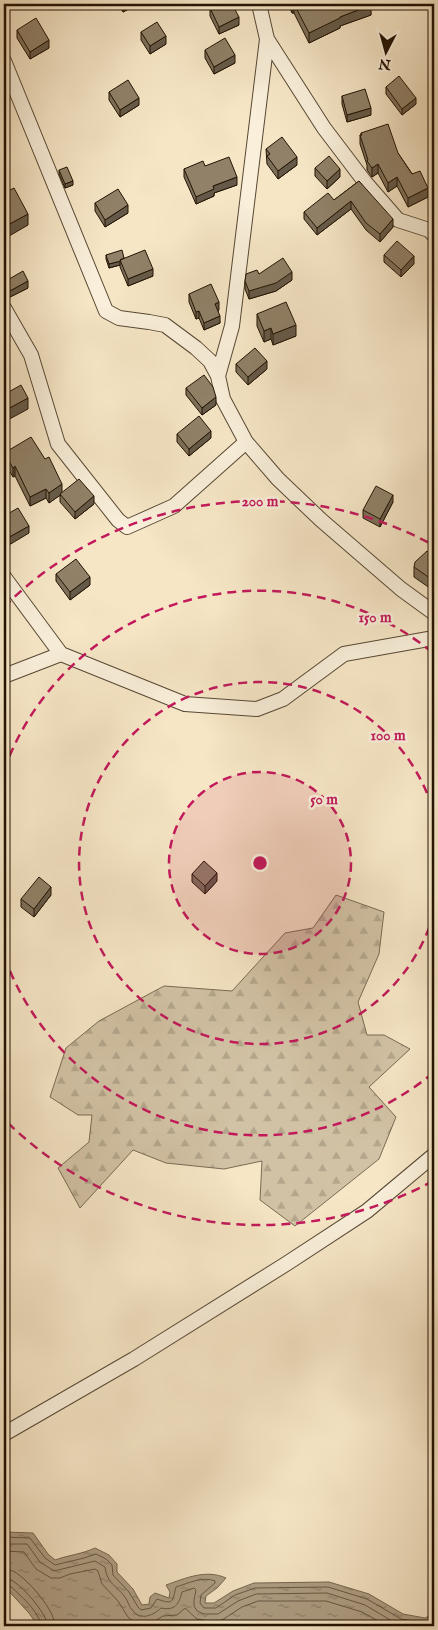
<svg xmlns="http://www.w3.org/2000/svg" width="438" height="1630" font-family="'IM FELL English',serif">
<defs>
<pattern id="forest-firs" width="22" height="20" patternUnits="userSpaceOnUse" patternTransform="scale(1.25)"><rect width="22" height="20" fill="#d2c2a5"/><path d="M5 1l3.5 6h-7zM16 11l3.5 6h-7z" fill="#b4a68c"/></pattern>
<pattern id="water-ripples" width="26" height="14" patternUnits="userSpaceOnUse" patternTransform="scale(1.25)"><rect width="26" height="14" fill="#ae9e84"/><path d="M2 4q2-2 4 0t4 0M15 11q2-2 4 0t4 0" fill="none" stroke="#8d806a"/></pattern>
</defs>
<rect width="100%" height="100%" fill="#f6e6c6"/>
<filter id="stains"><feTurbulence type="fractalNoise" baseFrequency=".004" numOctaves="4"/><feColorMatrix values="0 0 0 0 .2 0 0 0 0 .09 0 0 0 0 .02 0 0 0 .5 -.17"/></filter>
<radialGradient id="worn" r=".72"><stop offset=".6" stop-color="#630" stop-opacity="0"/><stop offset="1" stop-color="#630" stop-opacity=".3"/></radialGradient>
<!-- forest -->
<path fill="url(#forest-firs)" stroke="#7a6a54" d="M336 895 384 912 379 954 358 1002 367 1035H384L410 1049 369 1087 396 1117 379 1159 295 1226 260 1200 262 1161 224 1169 166 1163 133 1150 80 1208 58 1168 89 1142 92 1115H78L50 1097 66 1048 99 1021 164 986 232 991 285 933 313 928Z"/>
<!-- water -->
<path fill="url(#water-ripples)" stroke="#766650" d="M4 1532 33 1533 48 1554 55 1560C69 1555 82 1554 95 1548L109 1555 117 1564V1572L133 1589 142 1605 149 1604 150 1597 155 1593 169 1598 170 1592 166 1585C186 1578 206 1569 226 1578L217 1588 206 1596 205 1603H214L233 1591 254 1583 329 1582 369 1594 403 1614 425 1618 434 1614V1626H38L29 1613 4 1586Z"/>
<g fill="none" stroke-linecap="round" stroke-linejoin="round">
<!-- shore -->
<path stroke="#685844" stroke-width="1" d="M4 1537 30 1538 45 1558 55 1565 84 1558 96 1554 106 1559 112 1565 113 1575 129 1592 138 1607 141 1610 151 1608 157 1599C174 1605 172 1602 176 1587 189 1583 203 1576 215 1581V1583L201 1595 200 1603 204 1608H216L235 1595 255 1588 328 1587 367 1599 401 1619 425 1623 434 1619
M4 1544H27L40 1562 54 1571 95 1561 105 1567C107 1584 116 1585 125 1597 128 1601 129 1607 133 1611 141 1621 154 1615 161 1608 175 1611 179 1604 182 1592L194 1588 196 1590 194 1600V1606L197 1611 204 1614H218L238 1601 256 1594 327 1593 365 1605 397 1624 407 1626
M4 1551 24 1552 36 1569 51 1578H60L70 1574 95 1569 98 1571 102 1584 118 1601 128 1617 134 1622 142 1624 153 1622 163 1616 177 1615 185 1608 197 1619 214 1622 222 1620 242 1607 258 1601H326L362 1612 387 1626
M4 1570C8 1570 12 1570 15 1572 29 1581 55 1610 55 1626
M4 1577C17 1578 47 1613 48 1626
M4 1583 9 1585C19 1594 40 1612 41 1626"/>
<!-- street casing -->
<g stroke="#574834" stroke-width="16">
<path id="street" d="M267 39 324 128 365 182 398 220 429 230 434 235
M4 61 106 311 119 318 149 322 165 325 196 348 210 361 218 376 223 399 246 442 278 479 321 520 401 589 434 613
M4 308 31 355 58 444 118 520 127 527 174 506 246 442
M218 376 232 326 267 39 259 4
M4 577 61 654 185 704 257 709 283 699 344 654 434 638
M4 676 61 654
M4 1434 134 1359 286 1264 367 1211 434 1155"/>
</g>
<!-- street -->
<use href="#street" stroke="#f9efda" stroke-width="14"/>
</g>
<!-- wall -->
<path fill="#7c6f59" stroke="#221303" d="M118 4H138L123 12Z
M288 4H370L371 15 340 26V28L309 43 294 13H292Z
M210 8 239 25 219 34 210 16Z
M17 30 49 48 30 59 17 38Z
M141 32 166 44 150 54 141 40Z
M205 50 235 63 214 74 205 58Z
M386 87 416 104 402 115 386 94Z
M109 92 139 105 120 117 109 100Z
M342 96 371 115 347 122 342 104Z
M361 133 398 153 428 197 408 207 397 186 388 192 378 173 372 177 367 170V165L360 144V135H361Z
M266 149 297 165 278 179 267 164Z
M205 166 237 185 214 193V196L196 204 184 177V169Z
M315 168 340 177 327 189 315 176Z
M59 170 73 185 65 188 59 174Z
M359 181 393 227 380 242 366 230 351 209 317 235 304 219V212L334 200Z
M95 203 128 213 105 227 95 211Z
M106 255 124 258 153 276 128 286 120 267V265L109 268 106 259Z
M384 255 414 264 401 277 384 262Z
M259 274 292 280 276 291 249 299 245 289V281Z
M4 282 28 288 8 298 4 291Z
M434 284V305L429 301V290Z
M189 294 219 310H218L220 323 204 330 199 318 196 319 189 302Z
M257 314 296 336 273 345 271 339 264 342 257 326Z
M236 364 267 369 248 385 236 372Z
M186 388 216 405 202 415 186 395Z
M177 434 211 438 189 456 177 442Z
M4 453 62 493 94 504 75 519 60 502V495L49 503 46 498 30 506 15 476 13 477 4 462Z
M393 502 380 527 363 518V510Z
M434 556V591L414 577V567Z
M56 574 90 585 70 600 56 581Z
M192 874 217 881 205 894 192 882Z
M51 895 34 917 21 907V899Z"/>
<!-- shaded-wall -->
<path fill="#655a49" stroke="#221303" d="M125 4H138L123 12V5Z
M292 4H294V13H292Z
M371 5V15L340 26V28L309 43V33L340 17Z
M239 17V25L219 34V27Z
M166 36V44L150 54V46Z
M49 40V48L30 59V52Z
M235 55V63L214 74V67Z
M139 98V105L120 117V110Z
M416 98V104L402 115V109Z
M371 108V115L347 122V115Z
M297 157V165L278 179V171Z
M378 164V173L372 177V168Z
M340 169V177L327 189V181Z
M237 177V185L214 193V196L196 204V197L213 186Z
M397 177V186L388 192V183Z
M73 181V185L65 188V184Z
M428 188V197L408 207V198Z
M351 201V209L317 235V228Z
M128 205V213L105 227V220Z
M28 214V225L4 239V227Z
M393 219V227L380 242V234Z
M414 256V264L401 277V270Z
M120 261V265L109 268V264Z
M153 269V276L128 286V279Z
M292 272V280L276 291 249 299V291Z
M28 281V288L8 298V292Z
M219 302V310L215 312V304Z
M199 311V318L196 319V312Z
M220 316V323L204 330V323Z
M296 325V336L273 345V334Z
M271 328V339L264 342V331Z
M267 361V369L248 385V377Z
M216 397V405L202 415V408Z
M28 398V409L4 422V411Z
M211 431V438L189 456V449Z
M15 466V476L13 477V468Z
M62 484V494L49 503V493Z
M46 489V498L30 506V497Z
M393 495V502L380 527V519Z
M94 496V504L75 519V512Z
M29 526V533L4 548V540Z
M90 577V585L70 600V592Z
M217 873V881L205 894V886Z
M51 887V895L34 917V909Z"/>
<!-- building -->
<path fill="#908168" stroke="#221303" d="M219 4H232L239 17 219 27 210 8Z
M294 4H370L371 5 340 17V18L309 33Z
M36 18 49 40 30 52 17 30Z
M157 22 166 36 150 46 141 32Z
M225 38 235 55 214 67 205 50Z
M399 76 416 98 402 109 386 87Z
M128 80 139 98 120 110 109 92Z
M365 89 371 108 347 115 342 96Z
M388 124 398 153 412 174 420 171 428 188 408 198 397 177 388 183 378 164 372 168 367 161 368 160 360 135H362L361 133Z
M282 137 297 157 278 171 267 156 270 154 266 149Z
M329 156 340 169 327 181 315 168Z
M229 157 237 177 213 186 214 189 196 197 184 169 203 161 205 166Z
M67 167 73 181 65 184 59 170Z
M359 181 393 219 380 234 366 223 351 201 317 228 304 212 328 193 334 200Z
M14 188 28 214 4 227V193Z
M118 189 128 205 105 220 95 203Z
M397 241 414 256 401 270 384 255Z
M122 250 124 258 120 260 121 261 109 264 106 255Z
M145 250 153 269 128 279 120 260Z
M283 258 292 272 276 283 249 291 245 281 246 274 257 270 259 274Z
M23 271 28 281 8 292 4 285V282Z
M211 284 219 302 215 304 220 316 204 323 199 311 196 312 189 294Z
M434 284V294L429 290Z
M286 302 296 325 273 334 271 328 264 331 257 314Z
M255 348 267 361 248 377 236 364Z
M204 375 213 387 216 397 202 408 186 388Z
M21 385 28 398 4 411V391L5 394Z
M199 416 211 431 189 449 177 434Z
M31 437 45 459 49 457 62 484 49 493 46 489 30 497 15 466 13 468 4 453Z
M79 479 94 496 75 512 60 494Z
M376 486 393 495 380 519 363 510Z
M18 508 29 526 4 540V516Z
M427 551 434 556V581L414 567 415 562Z
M76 559 90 577 70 592 56 574Z
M204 861 217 873 205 886 192 874Z
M39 877 51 887 34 909 21 899Z"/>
<!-- distance rings -->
<circle cx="260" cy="863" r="91" fill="#c2185b" fill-opacity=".12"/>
<g fill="none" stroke="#c2185b" stroke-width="2.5" stroke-dasharray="9 6">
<circle cx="260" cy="863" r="91"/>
<path d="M434 913A181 181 0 1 1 434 813"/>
<path d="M433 1073A272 272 0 0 1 4 956M4 770A272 272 0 0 1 433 653"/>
<path d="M433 1181A362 362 0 0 1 4 1119M4 607A362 362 0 0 1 433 545"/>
</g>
<circle cx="260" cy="863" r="8" fill="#c2185b" stroke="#f9efda" stroke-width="2.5"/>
<g font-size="15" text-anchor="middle" font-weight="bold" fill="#c2185b" stroke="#f9efda" stroke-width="5" stroke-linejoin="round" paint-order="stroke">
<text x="260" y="506">200 m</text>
<text x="375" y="622">150 m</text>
<text x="388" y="740">100 m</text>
<text x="324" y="804">50 m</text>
</g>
<!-- margin -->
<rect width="438" height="1630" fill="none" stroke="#f6e6c6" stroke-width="20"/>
<rect x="5" y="5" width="428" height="1620" fill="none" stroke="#221303" stroke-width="2.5"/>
<rect x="10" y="10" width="418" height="1610" fill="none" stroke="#221303"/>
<!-- north arrow -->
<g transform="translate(386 52) rotate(186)" stroke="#f9efda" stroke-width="4" paint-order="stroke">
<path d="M0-4L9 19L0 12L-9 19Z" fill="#221303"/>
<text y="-8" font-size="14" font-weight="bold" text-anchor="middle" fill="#221303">N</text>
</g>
<rect width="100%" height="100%" filter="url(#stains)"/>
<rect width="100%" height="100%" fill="url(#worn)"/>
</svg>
